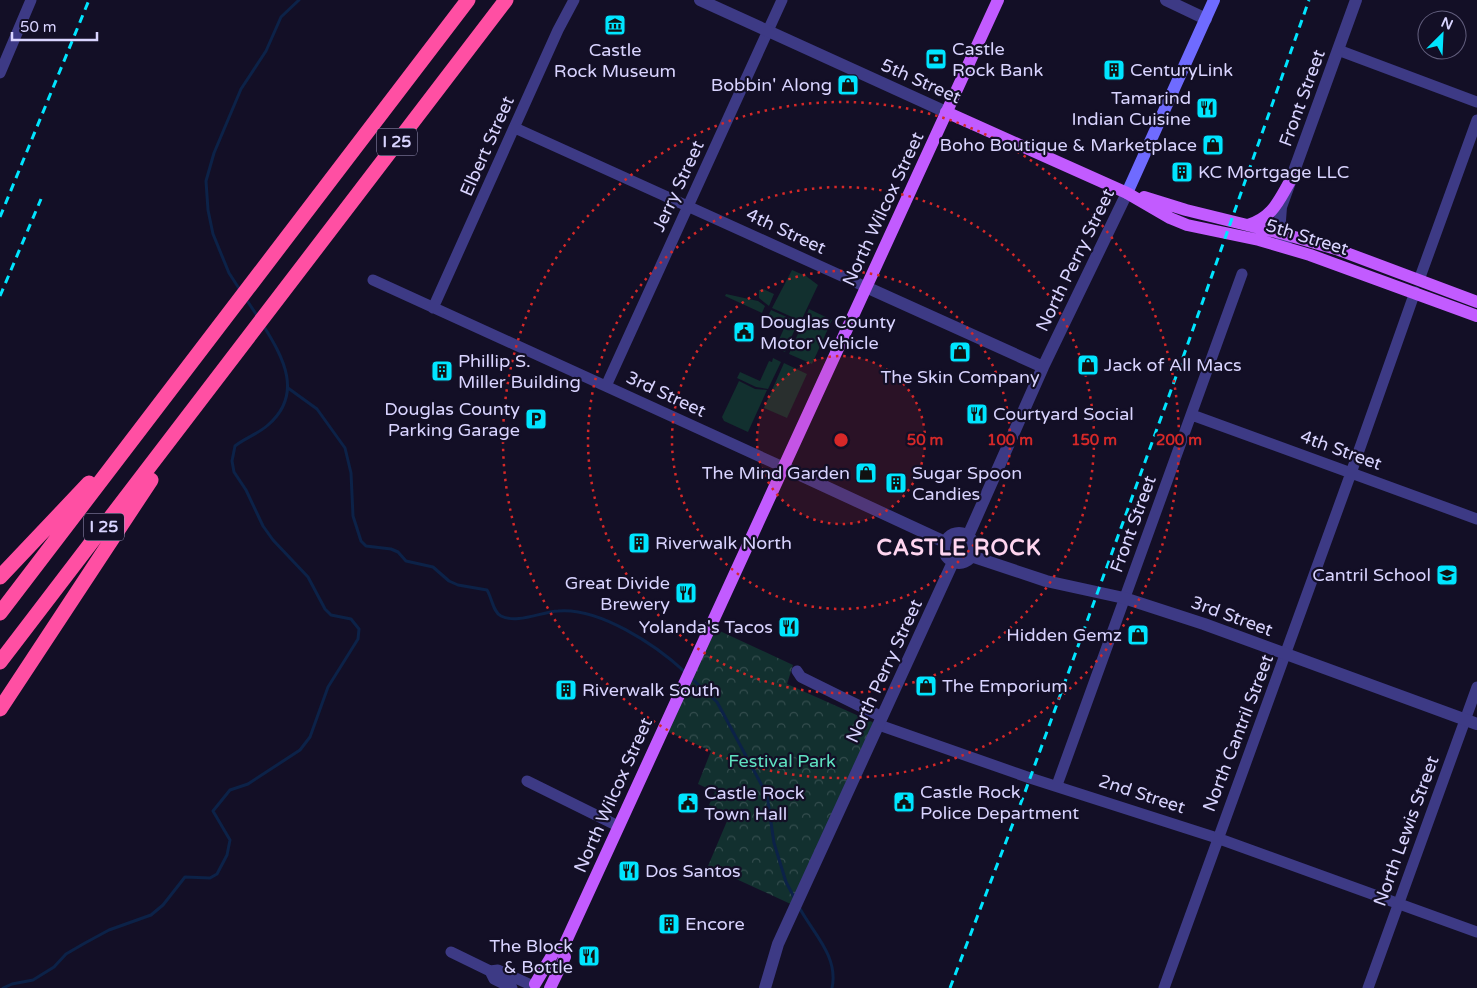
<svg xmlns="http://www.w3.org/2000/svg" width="1477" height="988" font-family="'Varela Round',sans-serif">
<defs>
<pattern id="park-crowns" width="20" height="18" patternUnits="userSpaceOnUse" patternTransform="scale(1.25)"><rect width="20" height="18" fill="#12302f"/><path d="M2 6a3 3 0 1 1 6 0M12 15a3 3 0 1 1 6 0" fill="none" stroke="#344d4e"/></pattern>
</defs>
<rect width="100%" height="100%" fill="#130f26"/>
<!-- grass -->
<path fill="#12302f" d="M792 270 806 276 818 285 801 321 772 308Z
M763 289 774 294 769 306 759 298V290Z
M726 294 758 301 765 306 762 313 725 296Z
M809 309 832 320 812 364 789 354Z
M771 310 798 322 785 352 778 349 780 345 777 344 786 324 768 316Z
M773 358 781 362 768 389 756 387 737 378 740 372 760 381 769 361 772 362Z
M784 363 807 374 787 418 764 408Z
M739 381 755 389 767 390 748 432 724 421 722 417Z"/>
<!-- park -->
<path fill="url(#park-crowns)" d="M709 626 793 665 787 684 879 725 795 906 708 866 730 814 709 805 715 792 698 784 711 751 662 729Z"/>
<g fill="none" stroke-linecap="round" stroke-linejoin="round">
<!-- stream -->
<path stroke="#0c2248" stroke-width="3" d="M240 290 229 273 213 234 208 210 206 181 214 153 241 89 266 51 281 17 299 0
M246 299 258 317
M288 388 317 409 345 448 351 473 353 516 361 541 366 546 391 549 398 552 406 561 433 567 449 581 458 585 487 590C492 598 493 612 501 616 517 624 541 612 558 611 599 607 656 645 685 672
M690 677 717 702 767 795 774 843 786 882 795 899
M799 907C812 932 839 956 832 988
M3 988 12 984 33 980 54 967 66 954 85 943 109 930 151 915 163 905 185 877 210 878 217 874 227 855 230 840 213 811 230 790 248 784 300 750 310 737 328 687 358 639 359 629 351 619 331 615 325 609 308 577 273 540 263 526 246 490 234 472 232 461 235 446C245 438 258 434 268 425 304 394 283 357 263 325"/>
<!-- minor -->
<path stroke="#3d3a85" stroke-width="11" d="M1338 50 1477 102
M0 73 31 0
M515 128 866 287
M373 280 783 467
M1419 280 1477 120
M433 308 558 30 574 0
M606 386 782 0
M1192 415 1477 519
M797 671 801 677 882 717
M879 725 1030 778 1217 838 1477 932
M527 781 618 826
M1057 785 1242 274
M451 952 490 971 498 970 531 985
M490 971 494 979 512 988
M1164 988 1351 473 1415 292
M1368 988 1477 687"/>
<!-- tertiary -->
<path stroke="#3d3a85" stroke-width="12" d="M700 0 946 112
M1166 0 1206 19
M1286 241 1279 233 1281 207 1356 0
M866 287 1043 367
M783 467 945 542
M944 548a15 15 0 1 1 30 0a15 15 0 1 1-30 0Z
M968 536 1043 367 1127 193
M971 556 1046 581 1124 598 1204 624 1477 724
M765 988 778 944 953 562"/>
<!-- secondary -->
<path stroke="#6f6bff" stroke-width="12" d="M1127 193 1214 0"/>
<!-- primary -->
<path stroke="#c25bff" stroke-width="12" d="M946 112 1127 193 1170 218 1187 225 1259 240 1310 255 1477 316
M1144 197 1186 210 1284 234 1336 249 1477 302
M1248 225C1274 217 1279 199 1292 178
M562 950 998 0
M535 984 554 952 562 950
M550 988 565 957 562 950"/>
<!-- motorway -->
<path stroke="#ff4fa3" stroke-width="15" d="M0 577 89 483
M0 613 468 0
M0 662 506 0
M0 709 151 480"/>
<!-- rail -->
<path stroke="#00e5ff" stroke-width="3" stroke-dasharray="8 6" stroke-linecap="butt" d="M0 217 89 0
M0 296 41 199
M950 988 1025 792 1186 349 1309 0"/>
</g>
<!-- distance rings -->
<circle cx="841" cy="440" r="84" fill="#d62828" fill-opacity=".12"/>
<g fill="none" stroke="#d62828" stroke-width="2.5" stroke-dasharray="2.5 5">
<circle cx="841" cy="440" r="84"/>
<circle cx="841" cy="440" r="169"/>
<circle cx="841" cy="440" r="253"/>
<circle cx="841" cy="440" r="338"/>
</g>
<!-- icons -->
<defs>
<g id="museum-square" transform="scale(1.125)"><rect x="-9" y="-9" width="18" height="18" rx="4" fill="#00e5ff" stroke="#130f26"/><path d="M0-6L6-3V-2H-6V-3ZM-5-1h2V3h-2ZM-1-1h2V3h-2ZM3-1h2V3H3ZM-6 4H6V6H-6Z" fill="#111"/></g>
<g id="bank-square" transform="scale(1.125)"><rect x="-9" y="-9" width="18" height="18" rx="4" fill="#00e5ff" stroke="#130f26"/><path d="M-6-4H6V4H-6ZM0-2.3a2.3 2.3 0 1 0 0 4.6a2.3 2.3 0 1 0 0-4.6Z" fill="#111"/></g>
<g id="building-square" transform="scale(1.125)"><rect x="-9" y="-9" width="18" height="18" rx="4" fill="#00e5ff" stroke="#130f26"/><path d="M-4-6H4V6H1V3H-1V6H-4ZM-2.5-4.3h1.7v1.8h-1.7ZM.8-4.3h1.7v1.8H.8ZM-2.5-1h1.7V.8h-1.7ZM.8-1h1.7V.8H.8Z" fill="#111"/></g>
<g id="shop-square" transform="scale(1.125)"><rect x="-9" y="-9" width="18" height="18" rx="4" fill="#00e5ff" stroke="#130f26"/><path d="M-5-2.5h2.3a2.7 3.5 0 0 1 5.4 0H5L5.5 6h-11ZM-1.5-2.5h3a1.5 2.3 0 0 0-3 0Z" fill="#111"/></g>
<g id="restaurant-square" transform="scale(1.125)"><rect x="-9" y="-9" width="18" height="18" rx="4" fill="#00e5ff" stroke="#130f26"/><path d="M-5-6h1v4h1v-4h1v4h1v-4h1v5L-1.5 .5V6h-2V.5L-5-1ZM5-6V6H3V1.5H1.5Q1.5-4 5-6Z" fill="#111"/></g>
<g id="civic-square" transform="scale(1.125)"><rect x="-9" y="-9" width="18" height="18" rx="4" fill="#00e5ff" stroke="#130f26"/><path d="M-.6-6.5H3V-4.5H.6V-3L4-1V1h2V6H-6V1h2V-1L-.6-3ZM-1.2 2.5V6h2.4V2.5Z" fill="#111"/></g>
<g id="parking-square" transform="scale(1.125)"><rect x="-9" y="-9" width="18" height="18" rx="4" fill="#00e5ff" stroke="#130f26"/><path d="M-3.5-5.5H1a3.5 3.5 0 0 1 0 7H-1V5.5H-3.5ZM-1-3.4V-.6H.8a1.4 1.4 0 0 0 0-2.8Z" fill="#111"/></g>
<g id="school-square" transform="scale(1.125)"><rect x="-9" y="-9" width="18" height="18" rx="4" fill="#00e5ff" stroke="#130f26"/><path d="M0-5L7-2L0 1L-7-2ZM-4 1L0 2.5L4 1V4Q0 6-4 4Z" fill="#111"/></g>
</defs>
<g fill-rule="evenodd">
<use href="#museum-square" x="615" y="25"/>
<use href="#bank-square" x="936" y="59"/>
<use href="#building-square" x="1114" y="70"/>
<use href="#shop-square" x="848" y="85"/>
<use href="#restaurant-square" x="1207" y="108"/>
<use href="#shop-square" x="1213" y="145"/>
<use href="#building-square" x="1182" y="172"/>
<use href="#civic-square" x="744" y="332"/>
<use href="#shop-square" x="960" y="352"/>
<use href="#shop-square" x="1088" y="365"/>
<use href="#building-square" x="442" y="371"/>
<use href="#restaurant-square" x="977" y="414"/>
<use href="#parking-square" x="536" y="419"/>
<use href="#shop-square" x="866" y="473"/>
<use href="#building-square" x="896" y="483"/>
<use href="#building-square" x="639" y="543"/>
<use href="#school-square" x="1447" y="575"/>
<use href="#restaurant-square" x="686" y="593"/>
<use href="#restaurant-square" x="789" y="627"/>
<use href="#shop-square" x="1138" y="635"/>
<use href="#shop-square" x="926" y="686"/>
<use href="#building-square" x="566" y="690"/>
<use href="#civic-square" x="904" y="802"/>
<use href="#civic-square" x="688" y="803"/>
<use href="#restaurant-square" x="629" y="871"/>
<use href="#building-square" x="669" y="924"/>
<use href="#restaurant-square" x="589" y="956"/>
</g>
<g text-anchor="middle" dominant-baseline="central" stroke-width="4.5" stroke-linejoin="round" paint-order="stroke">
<!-- shield labels -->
<g fill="#130f26" stroke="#9e99be" stroke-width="1">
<rect x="377" y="128.5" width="40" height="27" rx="4"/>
<rect x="84" y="513.5" width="40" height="27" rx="4"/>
</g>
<g font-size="16" font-weight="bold" fill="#d9d4ff">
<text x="397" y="142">I 25</text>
<text x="104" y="527">I 25</text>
</g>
<!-- poi labels -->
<g font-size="18" fill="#d9d4ff" stroke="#130f26" text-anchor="start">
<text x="952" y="49">Castle<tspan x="952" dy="21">Rock Bank</tspan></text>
<text x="615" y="50" text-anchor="middle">Castle<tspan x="615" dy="21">Rock Museum</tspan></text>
<text x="1130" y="70">CenturyLink</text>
<text x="832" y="85" text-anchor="end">Bobbin' Along</text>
<text x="1191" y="98" text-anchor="end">Tamarind<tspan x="1191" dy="21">Indian Cuisine</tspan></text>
<text x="1197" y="145" text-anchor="end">Boho Boutique &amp; Marketplace</text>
<text x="1198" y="172">KC Mortgage LLC</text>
<text x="760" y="322">Douglas County<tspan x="760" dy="21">Motor Vehicle</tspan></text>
<text x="458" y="361">Phillip S.<tspan x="458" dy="21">Miller Building</tspan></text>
<text x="1104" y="365">Jack of All Macs</text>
<text x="960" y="377" text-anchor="middle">The Skin Company</text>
<text x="520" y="409" text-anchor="end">Douglas County<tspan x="520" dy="21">Parking Garage</tspan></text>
<text x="993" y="414">Courtyard Social</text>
<text x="850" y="473" text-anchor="end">The Mind Garden</text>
<text x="912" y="473">Sugar Spoon<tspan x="912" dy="21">Candies</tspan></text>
<text x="655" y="543">Riverwalk North</text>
<text x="1431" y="575" text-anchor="end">Cantril School</text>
<text x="670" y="583" text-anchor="end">Great Divide<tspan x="670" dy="21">Brewery</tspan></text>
<text x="773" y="627" text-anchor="end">Yolanda's Tacos</text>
<text x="1122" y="635" text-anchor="end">Hidden Gemz</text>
<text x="942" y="686">The Emporium</text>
<text x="582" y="690">Riverwalk South</text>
<text x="920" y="792">Castle Rock<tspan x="920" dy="21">Police Department</tspan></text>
<text x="704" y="793">Castle Rock<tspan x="704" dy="21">Town Hall</tspan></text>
<text x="645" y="871">Dos Santos</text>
<text x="685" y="924">Encore</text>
<text x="573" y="946" text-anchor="end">The Block<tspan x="573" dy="21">&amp; Bottle</tspan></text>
</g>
<!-- street labels -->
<g font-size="18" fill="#d9d4ff" stroke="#130f26">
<text transform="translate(921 81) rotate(24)">5th Street</text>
<text transform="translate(1302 98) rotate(-70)">Front Street</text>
<text transform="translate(487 146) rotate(-66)">Elbert Street</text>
<text transform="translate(678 186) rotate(-65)">Jerry Street</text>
<text transform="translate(883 209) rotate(-65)">North Wilcox Street</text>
<text transform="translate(786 231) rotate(25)">4th Street</text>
<text transform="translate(1307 237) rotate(17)">5th Street</text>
<text transform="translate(1075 260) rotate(-64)">North Perry Street</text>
<text transform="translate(666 394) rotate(25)">3rd Street</text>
<text transform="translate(1341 450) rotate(20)">4th Street</text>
<text transform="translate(1133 524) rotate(-70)">Front Street</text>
<text transform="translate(1232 616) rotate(20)">3rd Street</text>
<text transform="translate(884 671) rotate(-65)">North Perry Street</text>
<text transform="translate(1238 733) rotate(-69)">North Cantril Street</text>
<text transform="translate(1142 794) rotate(18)">2nd Street</text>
<text transform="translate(613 795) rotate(-66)">North Wilcox Street</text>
<text transform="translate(1406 831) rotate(-70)">North Lewis Street</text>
</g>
<!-- park labels -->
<g font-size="18" fill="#5fe0c0" stroke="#130f26">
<text x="782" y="761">Festival Park</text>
</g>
<!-- district labels -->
<g font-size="22" font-weight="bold" letter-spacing="1" fill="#ffd6f0" stroke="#130f26">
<text x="959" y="548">CASTLE ROCK</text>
</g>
</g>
<circle cx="841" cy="440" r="8" fill="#d62828" stroke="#130f26" stroke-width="2.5"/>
<g font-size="15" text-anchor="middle" font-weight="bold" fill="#d62828" stroke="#130f26" stroke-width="4.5" stroke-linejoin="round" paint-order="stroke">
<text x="925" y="445">50 m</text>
<text x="1010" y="445">100 m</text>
<text x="1094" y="445">150 m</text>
<text x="1179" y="445">200 m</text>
</g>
<!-- north arrow -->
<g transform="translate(1442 35) rotate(24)"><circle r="24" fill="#130f26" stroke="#625e7d"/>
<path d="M0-4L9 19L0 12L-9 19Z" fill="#00e5ff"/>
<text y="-8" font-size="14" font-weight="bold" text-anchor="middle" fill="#d9d4ff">N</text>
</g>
<!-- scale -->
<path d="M12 32v8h85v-8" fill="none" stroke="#d9d4ff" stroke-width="2.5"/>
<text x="20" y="32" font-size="15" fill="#d9d4ff" stroke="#130f26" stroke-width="4" paint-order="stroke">50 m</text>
</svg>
